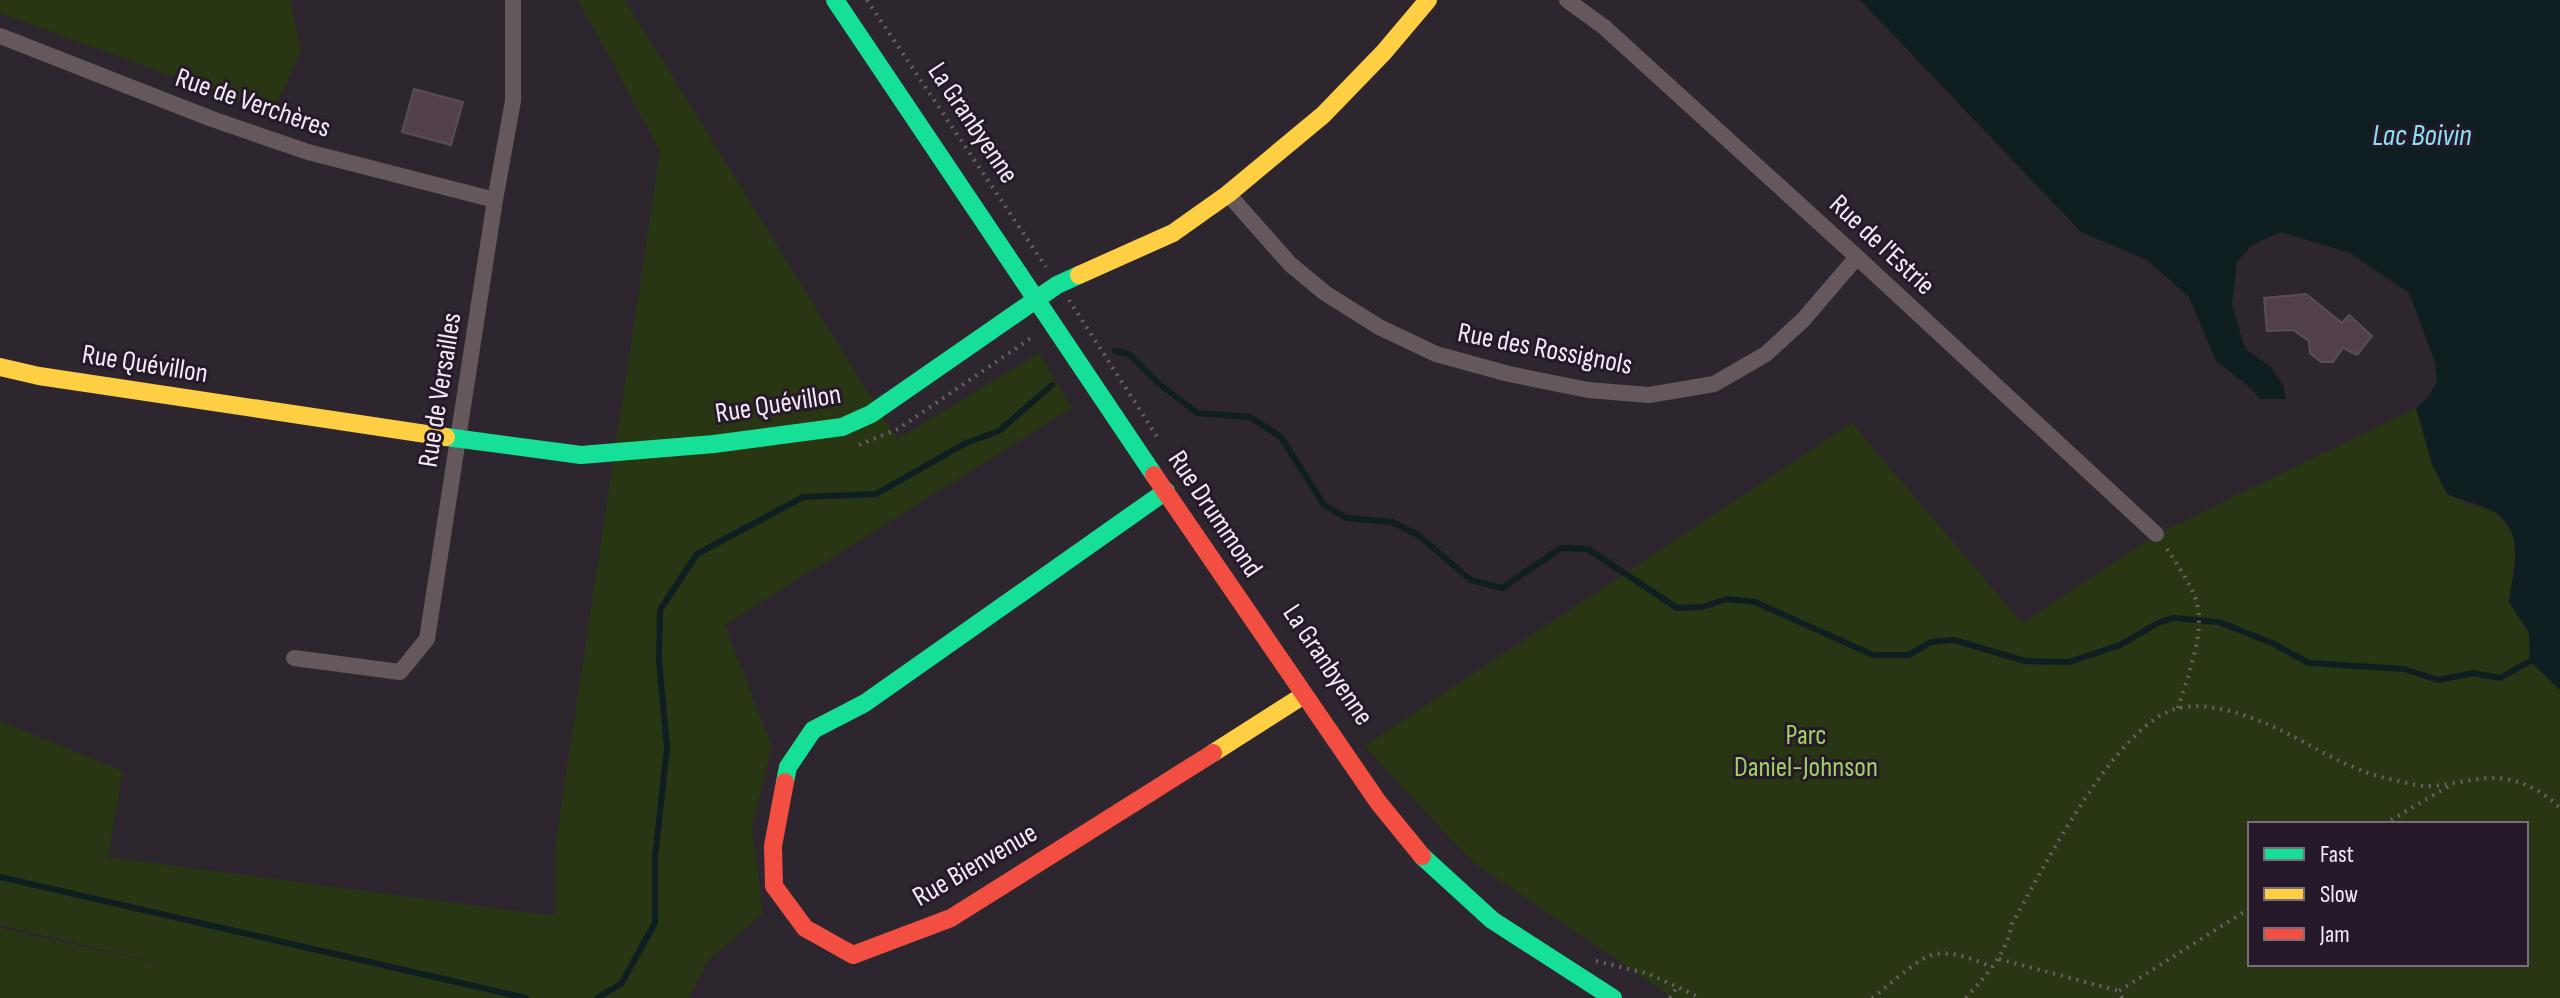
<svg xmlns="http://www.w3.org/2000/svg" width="2560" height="998" font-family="'Sofia Sans Condensed',sans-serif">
<rect width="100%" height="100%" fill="#2d262f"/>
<!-- green -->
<path fill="#283613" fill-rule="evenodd" d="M0 0H290L301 51 273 113 0 13Z
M578 0H625L897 439 1039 353 1072 408 725 625 772 747 752 826 763 913 707 962 689 998H0V928L175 967 0 925V721L123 771 108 857 555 916V846L660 151Z
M2416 408 2432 464 2463 502 2495 512 2512 530 2517 543 2509 602 2529 633 2530 662 2560 690V998H1673L1473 862 1364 746 1852 423 2022 623 2157 534ZM2250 824H2526V964H2250Z"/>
<!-- water -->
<path fill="#0f1e21" d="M1860 0H2560V690L2530 661 2529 633 2509 602C2513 571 2526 533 2495 512 2484 505 2461 501 2447 494L2432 464 2416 408 2429 396 2437 381 2435 362 2409 293 2350 253 2281 232 2251 246 2237 262 2232 305 2245 349 2271 367 2283 385 2286 399H2260L2246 384 2216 361 2189 297 2147 260 2081 232Z"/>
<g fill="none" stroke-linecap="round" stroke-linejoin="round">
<!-- stream -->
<path stroke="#0f1e21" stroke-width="6" d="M1115 351 1129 354 1157 382 1197 413 1250 417 1281 437 1324 505 1347 518 1392 522 1418 535 1471 580 1502 588 1561 548 1588 549 1677 608 1702 607 1727 599 1755 602 1873 655H1909L1931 642 1954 640 2025 661 2069 662 2120 645 2158 623 2173 618 2219 622 2272 643 2309 663 2404 669 2438 680 2473 673 2500 678 2530 661
M0 877 526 998
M597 998 621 984 655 923V858L667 747 659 660 660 610 697 554 803 497 876 494 966 443 999 431 1052 385"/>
</g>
<!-- building -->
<path fill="#51404c" stroke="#574f55" stroke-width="2" d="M414 89 463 102 451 145 402 132Z
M2306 294 2342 323 2349 315 2372 336 2357 355 2343 348 2333 362H2321L2310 353 2309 341 2293 330 2267 331 2264 298Z"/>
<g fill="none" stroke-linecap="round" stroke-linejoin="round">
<!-- path -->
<path stroke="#6b6266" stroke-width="4" stroke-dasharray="2 6" stroke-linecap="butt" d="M867 0 1046 267
M1069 300 1158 438
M859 445 898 429 1034 336
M2167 549C2176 562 2193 588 2197 603 2205 634 2187 678 2178 708
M2384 824 2451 785
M1999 959 2119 991
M1596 961 1649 974 1701 998
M1670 998 1677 987
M1872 998C1886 988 1915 961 1929 956 1949 948 1974 960 1992 967
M1966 998C1986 975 2006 955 2012 924 2041 872 2118 720 2179 708 2208 702 2241 713 2267 724 2311 743 2347 771 2394 780 2404 782 2414 785 2424 786 2441 787 2460 781 2478 779 2509 774 2538 786 2560 808
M2122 998 2119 991 2250 908"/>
<!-- street -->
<path stroke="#64585d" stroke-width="16" d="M1567 0 1604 27 1857 257 2156 534
M0 36 212 119 308 152 495 200
M1228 194 1290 264 1325 293 1379 327 1436 354 1509 374 1588 390 1649 395 1714 384 1766 354 1803 320 1857 257
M294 658 400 672 427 639 495 200 513 101V0"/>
<!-- fast -->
<path stroke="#16e098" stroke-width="18" d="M835 0 1154 475
M446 437 581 455 714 444 842 427 871 414 1057 285 1079 275
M785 782 788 767 813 730 865 703 1166 491
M1422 856 1492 920 1613 998"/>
<!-- slow -->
<path stroke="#ffcf43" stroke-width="18" d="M1079 275 1173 233 1228 194 1323 115 1384 52 1428 0
M0 367 39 376 446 437
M1213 753 1304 695"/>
<!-- jam -->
<path stroke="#f24e42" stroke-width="18" d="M1154 475 1378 802 1422 856
M785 782 773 846 774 886 805 928 853 955 951 918 1213 753"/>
</g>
<g text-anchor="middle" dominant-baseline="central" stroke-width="6" stroke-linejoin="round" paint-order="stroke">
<!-- street labels -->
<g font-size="28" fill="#f5ebf7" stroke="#261929">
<text transform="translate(253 103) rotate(19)">Rue de Verchères</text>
<text transform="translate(973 123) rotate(56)">La Granbyenne</text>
<text transform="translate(1882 245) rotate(43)">Rue de l'Estrie</text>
<text transform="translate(1545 349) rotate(11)">Rue des Rossignols</text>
<text transform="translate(145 364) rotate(9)">Rue Quévillon</text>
<text transform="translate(440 390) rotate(-81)">Rue de Versailles</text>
<text transform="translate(778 404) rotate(-9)">Rue Quévillon</text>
<text transform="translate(1215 514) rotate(56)">Rue Drummond</text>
<text transform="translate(1328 665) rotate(56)">La Granbyenne</text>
<text transform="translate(975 865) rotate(-30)">Rue Bienvenue</text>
</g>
<!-- park labels -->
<g font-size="28" fill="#a0d265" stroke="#261929">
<text x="1806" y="735">Parc<tspan x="1806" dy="32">Daniel-Johnson</tspan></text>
</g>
<!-- water labels -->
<g font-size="30" font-style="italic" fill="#89e3f5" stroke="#261929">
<text x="2422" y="136">Lac Boivin</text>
</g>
</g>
<!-- legend -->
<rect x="2248" y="822" width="280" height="144" fill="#261929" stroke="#796d7b" stroke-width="2"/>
<rect x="2264" y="848" width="40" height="12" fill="#16e098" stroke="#796d7b" stroke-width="2"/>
<text x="2320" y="862" font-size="24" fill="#f5ebf7">Fast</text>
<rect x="2264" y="888" width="40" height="12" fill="#ffcf43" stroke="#796d7b" stroke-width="2"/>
<text x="2320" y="902" font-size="24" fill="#f5ebf7">Slow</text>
<rect x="2264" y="928" width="40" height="12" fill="#f24e42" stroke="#796d7b" stroke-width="2"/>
<text x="2320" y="942" font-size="24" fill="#f5ebf7">Jam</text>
</svg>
